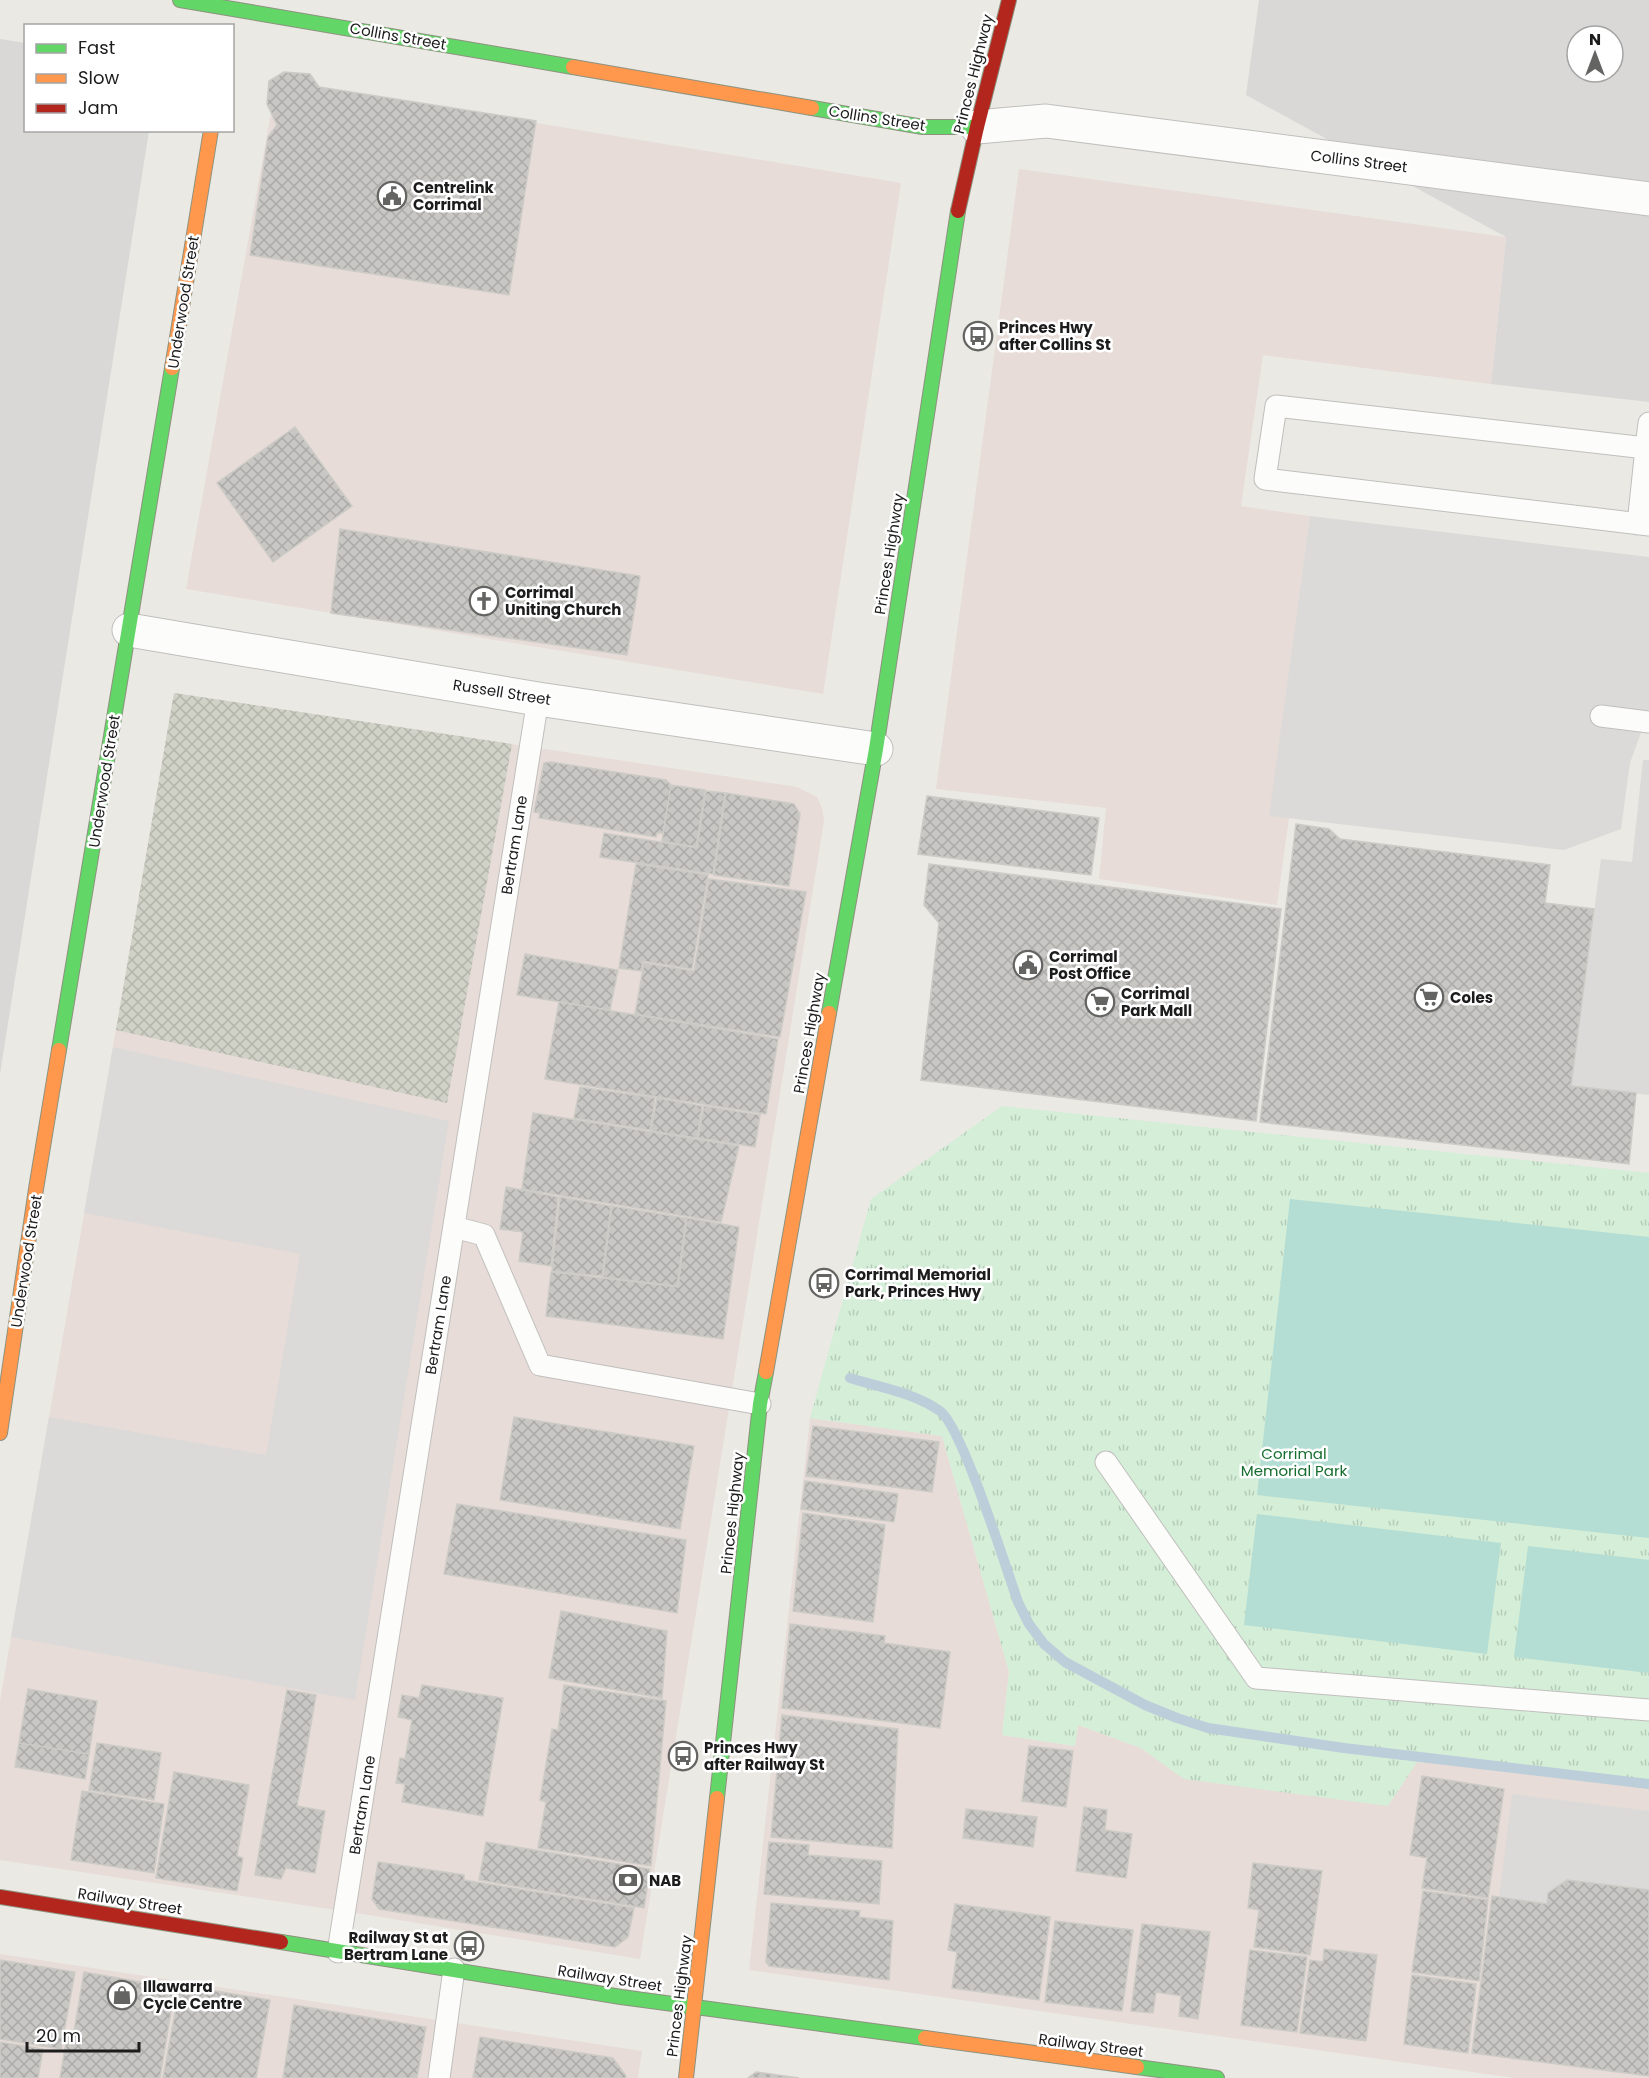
<svg xmlns="http://www.w3.org/2000/svg" width="1649" height="2078" font-family="Poppins,sans-serif">
<defs>
<pattern id="construction-cross-hatch" width="8" height="8" patternUnits="userSpaceOnUse" patternTransform="scale(1.5)"><rect width="8" height="8" fill="#d1d2c7"/><path d="M0 0l8 8M0 8l8-8" fill="none" stroke="#b3b4aa"/></pattern>
<pattern id="park-tufts" width="24" height="20" patternUnits="userSpaceOnUse" patternTransform="scale(1.5)"><rect width="24" height="20" fill="#d4eed8"/><path d="M3 7l-1-3M5 7V3M7 7l1-3M15 17l-1-3M17 17v-4M19 17l1-3" fill="none" stroke="#b5ccb9"/></pattern>
<pattern id="building-cross-hatch" width="8" height="8" patternUnits="userSpaceOnUse" patternTransform="scale(1.5)"><rect width="8" height="8" fill="#c8c7c4"/><path d="M0 0l8 8M0 8l8-8" fill="none" stroke="#abaaa8"/></pattern>
</defs>
<rect width="100%" height="100%" fill="#eae9e4"/>
<!-- residential -->
<path fill="#d9d8d6" fill-rule="evenodd" d="M1259 0H1649V402L1491 384 1506 237 1246 95ZM1577 36H1613V72H1577Z
M0 39 25 43 26 130 149 131 0 1074Z"/>
<!-- commercial -->
<path fill="#e7dcd7" d="M319 87 901 183 823 694 186 589 275 90Z
M1019 169 1506 237 1491 384 1263 355 1241 506 1310 516 1270 815 1289 818 1277 905 1099 879 1106 808 936 789Z
M174 693 797 787 817 797 822 808 824 821 640 1959 356 1913 0 1860V1701Z
M810 1418 942 1436 1009 1672 1002 1735 1075 1746 1078 1725 1141 1748 1184 1779 1417 1762 1649 1780V2078H1515L749 1970Z
M0 1954 642 2051 638 2078H0Z"/>
<!-- construction -->
<path fill="url(#construction-cross-hatch)" d="M174 693 512 744 447 1103 116 1030Z"/>
<!-- park -->
<path fill="url(#park-tufts)" d="M1002 1106 1649 1173V1780L1417 1762 1388 1806 1184 1779 1141 1748 1078 1725 1075 1746 1002 1735 1009 1672 942 1436 810 1418 871 1199Z"/>
<!-- pitch -->
<path fill="#b4ddd3" d="M1290 1199 1649 1237V1538L1257 1495Z
M1257 1514 1501 1543 1487 1654 1244 1625Z
M1528 1546 1649 1560V1673L1514 1657Z"/>
<!-- parking -->
<path fill="#dbdad8" d="M1310 516 1649 557V710L1630 763 1621 829 1564 850 1269 816Z
M1643 760H1649V1095L1571 1086 1601 859 1632 862Z
M113 1047 449 1121 355 1700 11 1637 49 1417 266 1455 300 1254 84 1213Z
M1512 1794 1649 1811V1890L1567 1880 1547 1904 1499 1898Z"/>
<g fill="none" stroke-linecap="round" stroke-linejoin="round">
<!-- stream -->
<path stroke="#bbceda" stroke-width="10" d="M850 1378C879 1387 915 1393 940 1411 962 1427 1006 1568 1018 1602L1029 1624 1044 1644 1065 1662 1145 1705 1177 1718 1208 1728 1344 1748 1649 1784"/>
</g>
<!-- building -->
<path fill="url(#building-cross-hatch)" stroke="#cdcbc6" stroke-width="1.5" d="M284 72 310 74 319 87 536 121 509 295 250 255 268 137 277 125 267 104 269 81Z
M295 427 352 506 273 562 217 483Z
M340 529 640 576 627 655 331 613Z
M551 762 666 780 671 785 663 833H657L656 837 539 818 540 813 534 812 544 763Z
M671 785 705 790 696 847 662 841Z
M706 791 725 793 713 874 600 857 604 833 697 848Z
M726 793 794 804 800 814 789 886 714 875Z
M927 796 1099 818 1091 875 918 854Z
M1296 824 1329 829 1340 839 1550 865 1545 903 1594 909 1571 1086 1636 1093 1629 1164 1260 1122Z
M636 864 708 875 692 969 643 961 641 971 619 968Z
M929 864 1281 909 1256 1121 921 1080 939 923 924 905Z
M709 879 806 892 780 1037 635 1014 644 963 694 971Z
M525 954 618 970 610 1010 517 995Z
M559 1002 778 1039 766 1114 545 1079Z
M580 1087 655 1098 650 1130 574 1118Z
M657 1098 702 1106 697 1138 651 1131Z
M704 1106 760 1115 755 1147 698 1138Z
M533 1113 739 1146 721 1222 522 1189Z
M506 1187 558 1197 551 1266 519 1261 523 1232 500 1229Z
M560 1197 611 1206 602 1276 552 1271Z
M612 1206 686 1218 677 1286 603 1277Z
M687 1218 739 1227 723 1339 546 1316 551 1272 678 1287Z
M514 1417 694 1446 680 1529 500 1500Z
M813 1426 939 1442 932 1492 806 1476Z
M805 1481 898 1494 894 1522 801 1509Z
M457 1504 686 1540 677 1613 444 1574Z
M803 1513 885 1525 873 1622 793 1611Z
M561 1611 667 1631 662 1698 549 1678Z
M790 1624 885 1636 884 1643 950 1652 940 1728 782 1708Z
M422 1685 503 1698 483 1816 402 1802 405 1784 396 1783 400 1758 405 1759 412 1720 398 1717 402 1695 419 1698Z
M564 1685 666 1701 651 1866 538 1848 546 1802 540 1800 552 1729 558 1730Z
M28 1689 97 1701 89 1754 19 1743Z
M287 1690 316 1695 297 1806 325 1811 315 1873 286 1868 281 1879 255 1875Z
M782 1715 898 1729 892 1848 771 1837Z
M19 1743 89 1754 85 1779 15 1767Z
M97 1743 161 1753 154 1800 89 1790Z
M1029 1746 1073 1751 1066 1807 1022 1801Z
M174 1772 249 1785 237 1856 243 1858 237 1891 156 1878Z
M1422 1776 1504 1789 1488 1898 1422 1888 1427 1858 1410 1855Z
M82 1791 164 1804 154 1873 71 1860Z
M1084 1807 1107 1810 1105 1830 1132 1834 1126 1878 1076 1871Z
M966 1809 1037 1817 1033 1847 963 1838Z
M486 1842 650 1869 644 1908 479 1880Z
M769 1842 809 1845 808 1855 882 1861 879 1904 764 1894Z
M378 1862 464 1875V1880L634 1908 628 1937 615 1947 379 1909 372 1899Z
M1253 1863 1322 1871 1310 1955 1254 1947 1259 1910 1248 1908Z
M1567 1880 1649 1890V2076L1472 2053 1492 1896 1547 1904 1548 1893Z
M1423 1891 1488 1900 1479 1981 1412 1972Z
M771 1903 860 1911 859 1917 893 1921 889 1980 769 1966 766 1962Z
M955 1904 1050 1917 1039 2000 952 1988 957 1952 948 1950Z
M1055 1921 1133 1930 1122 2011 1045 2002Z
M1142 1924 1210 1932 1198 2019 1179 2016 1181 1996 1156 1992 1153 2013 1131 2011Z
M1324 1949 1377 1955 1366 2041 1300 2033 1310 1960 1323 1962Z
M1250 1950 1307 1957 1297 2032 1241 2025Z
M0 1960 75 1972 61 2049 0 2039Z
M84 1972 175 1988 160 2078H60L67 2036 73 2037Z
M1412 1975 1476 1984 1468 2053 1404 2044Z
M180 1985 270 2000 256 2078H163Z
M294 2005 426 2027 417 2078H283Z
M480 2037 613 2058 626 2076 625 2078H473Z
M0 2042 43 2049 38 2078H0Z
M756 2072 799 2078H748Z"/>
<g fill="none" stroke-linecap="round" stroke-linejoin="round">
<!-- lane casing -->
<g stroke="#c0bfbd" stroke-width="23">
<path id="lane" d="M1649 423 1646 448 1276 406 1265 479 1649 525
M1638 524 1646 448
M1601 716 1649 722
M454 1227 484 1235 540 1365 760 1404
M1106 1462 1256 1678 1649 1710
M338 1952 538 699
M439 2078 454 1969"/>
</g>
<!-- street casing -->
<g stroke="#c0bfbd" stroke-width="35">
<path id="street" d="M977 127 1046 121 1649 199
M129 630 538 699 876 749"/>
</g>
<!-- fast casing -->
<g stroke="#8d927f" stroke-width="16">
<path id="fast" d="M180 0 573 67
M812 108 923 127H977
M829 1013 876 749 958 211
M59 1050 172 368
M717 1798 760 1404 766 1372
M281 1942 621 1997 925 2038
M1137 2067 1217 2078"/>
</g>
<!-- slow casing -->
<g stroke="#8d927f" stroke-width="16">
<path id="slow" d="M573 67 812 108
M172 368 211 130
M766 1372 829 1013
M0 1433 36 1189 59 1050
M925 2038 1137 2067
M686 2078 717 1798"/>
</g>
<!-- jam casing -->
<g stroke="#8d927f" stroke-width="16">
<path id="jam" d="M958 211 977 127 1009 0
M0 1897 281 1942"/>
</g>
<!-- lane -->
<use href="#lane" stroke="#fcfcfb" stroke-width="21"/>
<!-- street -->
<use href="#street" stroke="#fcfcfb" stroke-width="33"/>
<!-- fast -->
<use href="#fast" stroke="#63d668" stroke-width="14"/>
<!-- slow -->
<use href="#slow" stroke="#ff974d" stroke-width="14"/>
<!-- jam -->
<use href="#jam" stroke="#b3261e" stroke-width="14"/>
</g>
<!-- icons -->
<defs>
<g id="civic-ring" transform="scale(1.5)"><circle r="9.5" fill="#fff" stroke="#646462" stroke-width="1.5"/><path d="M-.6-6.5H3V-4.5H.6V-3L4-1V1h2V6H-6V1h2V-1L-.6-3ZM-1.2 2.5V6h2.4V2.5Z" fill="#646462"/></g>
<g id="bus-ring" transform="scale(1.5)"><circle r="9.5" fill="#fff" stroke="#646462" stroke-width="1.5"/><path d="M-5-6H5V4H4V6H2V4H-2V6H-4V4H-5ZM-3.5-4V0h7V-4ZM-3.5 1.2v1.5H-2V1.2ZM2 1.2v1.5H3.5V1.2Z" fill="#646462"/></g>
<g id="church-ring" transform="scale(1.5)"><circle r="9.5" fill="#fff" stroke="#646462" stroke-width="1.5"/><path d="M-1.2-6h2.4v3.5h3.3v2.4h-3.3V6h-2.4V-.1h-3.3v-2.4h3.3Z" fill="#646462"/></g>
<g id="supermarket-ring" transform="scale(1.5)"><circle r="9.5" fill="#fff" stroke="#646462" stroke-width="1.5"/><path d="M-6-5.5h2.5l.6 2H6L4.5 2H-2.5L-4.4-4H-6ZM-1.5 3.2a1.3 1.3 0 1 0 .1 0ZM3 3.2a1.3 1.3 0 1 0 .1 0Z" fill="#646462"/></g>
<g id="bank-ring" transform="scale(1.5)"><circle r="9.5" fill="#fff" stroke="#646462" stroke-width="1.5"/><path d="M-6-4H6V4H-6ZM0-2.3a2.3 2.3 0 1 0 0 4.6a2.3 2.3 0 1 0 0-4.6Z" fill="#646462"/></g>
<g id="shop-ring" transform="scale(1.5)"><circle r="9.5" fill="#fff" stroke="#646462" stroke-width="1.5"/><path d="M-5-2.5h2.3a2.7 3.5 0 0 1 5.4 0H5L5.5 6h-11ZM-1.5-2.5h3a1.5 2.3 0 0 0-3 0Z" fill="#646462"/></g>
</defs>
<g fill-rule="evenodd">
<use href="#civic-ring" x="392" y="196"/>
<use href="#bus-ring" x="978" y="336"/>
<use href="#church-ring" x="484" y="601"/>
<use href="#civic-ring" x="1028" y="965"/>
<use href="#supermarket-ring" x="1429" y="997"/>
<use href="#supermarket-ring" x="1100" y="1002"/>
<use href="#bus-ring" x="824" y="1283"/>
<use href="#bus-ring" x="683" y="1756"/>
<use href="#bank-ring" x="628" y="1880"/>
<use href="#bus-ring" x="469" y="1946"/>
<use href="#shop-ring" x="122" y="1995"/>
</g>
<g text-anchor="middle" dominant-baseline="central" stroke-width="5" stroke-linejoin="round" paint-order="stroke">
<!-- street labels -->
<g font-size="15" fill="#1c1c1c" stroke="#fff">
<text transform="translate(398 36) rotate(10)">Collins Street</text>
<text transform="translate(973 74) rotate(-76)">Princes Highway</text>
<text transform="translate(877 118) rotate(9)">Collins Street</text>
<text transform="translate(1359 161) rotate(7)">Collins Street</text>
<text transform="translate(183 302) rotate(-81)">Underwood Street</text>
<text transform="translate(889 554) rotate(-81)">Princes Highway</text>
<text transform="translate(502 692) rotate(9)">Russell Street</text>
<text transform="translate(104 781) rotate(-81)">Underwood Street</text>
<text transform="translate(514 845) rotate(-81)">Bertram Lane</text>
<text transform="translate(809 1033) rotate(-80)">Princes Highway</text>
<text transform="translate(26 1261) rotate(-81)">Underwood Street</text>
<text transform="translate(438 1325) rotate(-81)">Bertram Lane</text>
<text transform="translate(732 1513) rotate(-84)">Princes Highway</text>
<text transform="translate(362 1805) rotate(-81)">Bertram Lane</text>
<text transform="translate(130 1901) rotate(9)">Railway Street</text>
<text transform="translate(610 1978) rotate(9)">Railway Street</text>
<text transform="translate(679 1996) rotate(-83)">Princes Highway</text>
<text transform="translate(1091 2045) rotate(7)">Railway Street</text>
</g>
<!-- poi labels -->
<g font-size="15" font-weight="bold" fill="#1c1c1c" stroke="#fff" text-anchor="start">
<text x="413" y="187">Centrelink<tspan x="413" dy="17">Corrimal</tspan></text>
<text x="999" y="327">Princes Hwy<tspan x="999" dy="17">after Collins St</tspan></text>
<text x="505" y="592">Corrimal<tspan x="505" dy="17">Uniting Church</tspan></text>
<text x="1049" y="956">Corrimal<tspan x="1049" dy="17">Post Office</tspan></text>
<text x="1121" y="993">Corrimal<tspan x="1121" dy="17">Park Mall</tspan></text>
<text x="1450" y="997">Coles</text>
<text x="845" y="1274">Corrimal Memorial<tspan x="845" dy="17">Park, Princes Hwy</tspan></text>
<text x="704" y="1747">Princes Hwy<tspan x="704" dy="17">after Railway St</tspan></text>
<text x="649" y="1880">NAB</text>
<text x="448" y="1937" text-anchor="end">Railway St at<tspan x="448" dy="17">Bertram Lane</tspan></text>
<text x="143" y="1986">Illawarra<tspan x="143" dy="17">Cycle Centre</tspan></text>
</g>
<!-- park labels -->
<g font-size="15" fill="#166d2e" stroke="#fff">
<text x="1294" y="1453">Corrimal<tspan x="1294" dy="17">Memorial Park</tspan></text>
</g>
</g>
<!-- legend -->
<rect x="24" y="24" width="210" height="108" fill="#ffffff" stroke="#a4a4a4" stroke-width="1.5"/>
<rect x="36" y="44" width="30" height="9" fill="#63d668" stroke="#a4a4a4" stroke-width="1.5"/>
<text x="78" y="54" font-size="18" fill="#1c1c1c">Fast</text>
<rect x="36" y="74" width="30" height="9" fill="#ff974d" stroke="#a4a4a4" stroke-width="1.5"/>
<text x="78" y="84" font-size="18" fill="#1c1c1c">Slow</text>
<rect x="36" y="104" width="30" height="9" fill="#b3261e" stroke="#a4a4a4" stroke-width="1.5"/>
<text x="78" y="114" font-size="18" fill="#1c1c1c">Jam</text>
<!-- north arrow -->
<g transform="translate(1595 54)"><circle r="28" fill="#ffffff" stroke="#a4a4a4" stroke-width="1.5"/>
<path d="M0-4.5L10 22L0 15L-10 22Z" fill="#646462"/>
<text y="-9" font-size="16" font-weight="bold" text-anchor="middle" fill="#1c1c1c">N</text>
</g>
<!-- scale -->
<path d="M27 2042v9h112v-9" fill="none" stroke="#1c1c1c" stroke-width="3"/>
<text x="36" y="2042" font-size="18" fill="#1c1c1c" stroke="#ffffff" stroke-width="4.5" paint-order="stroke">20 m</text>
</svg>
